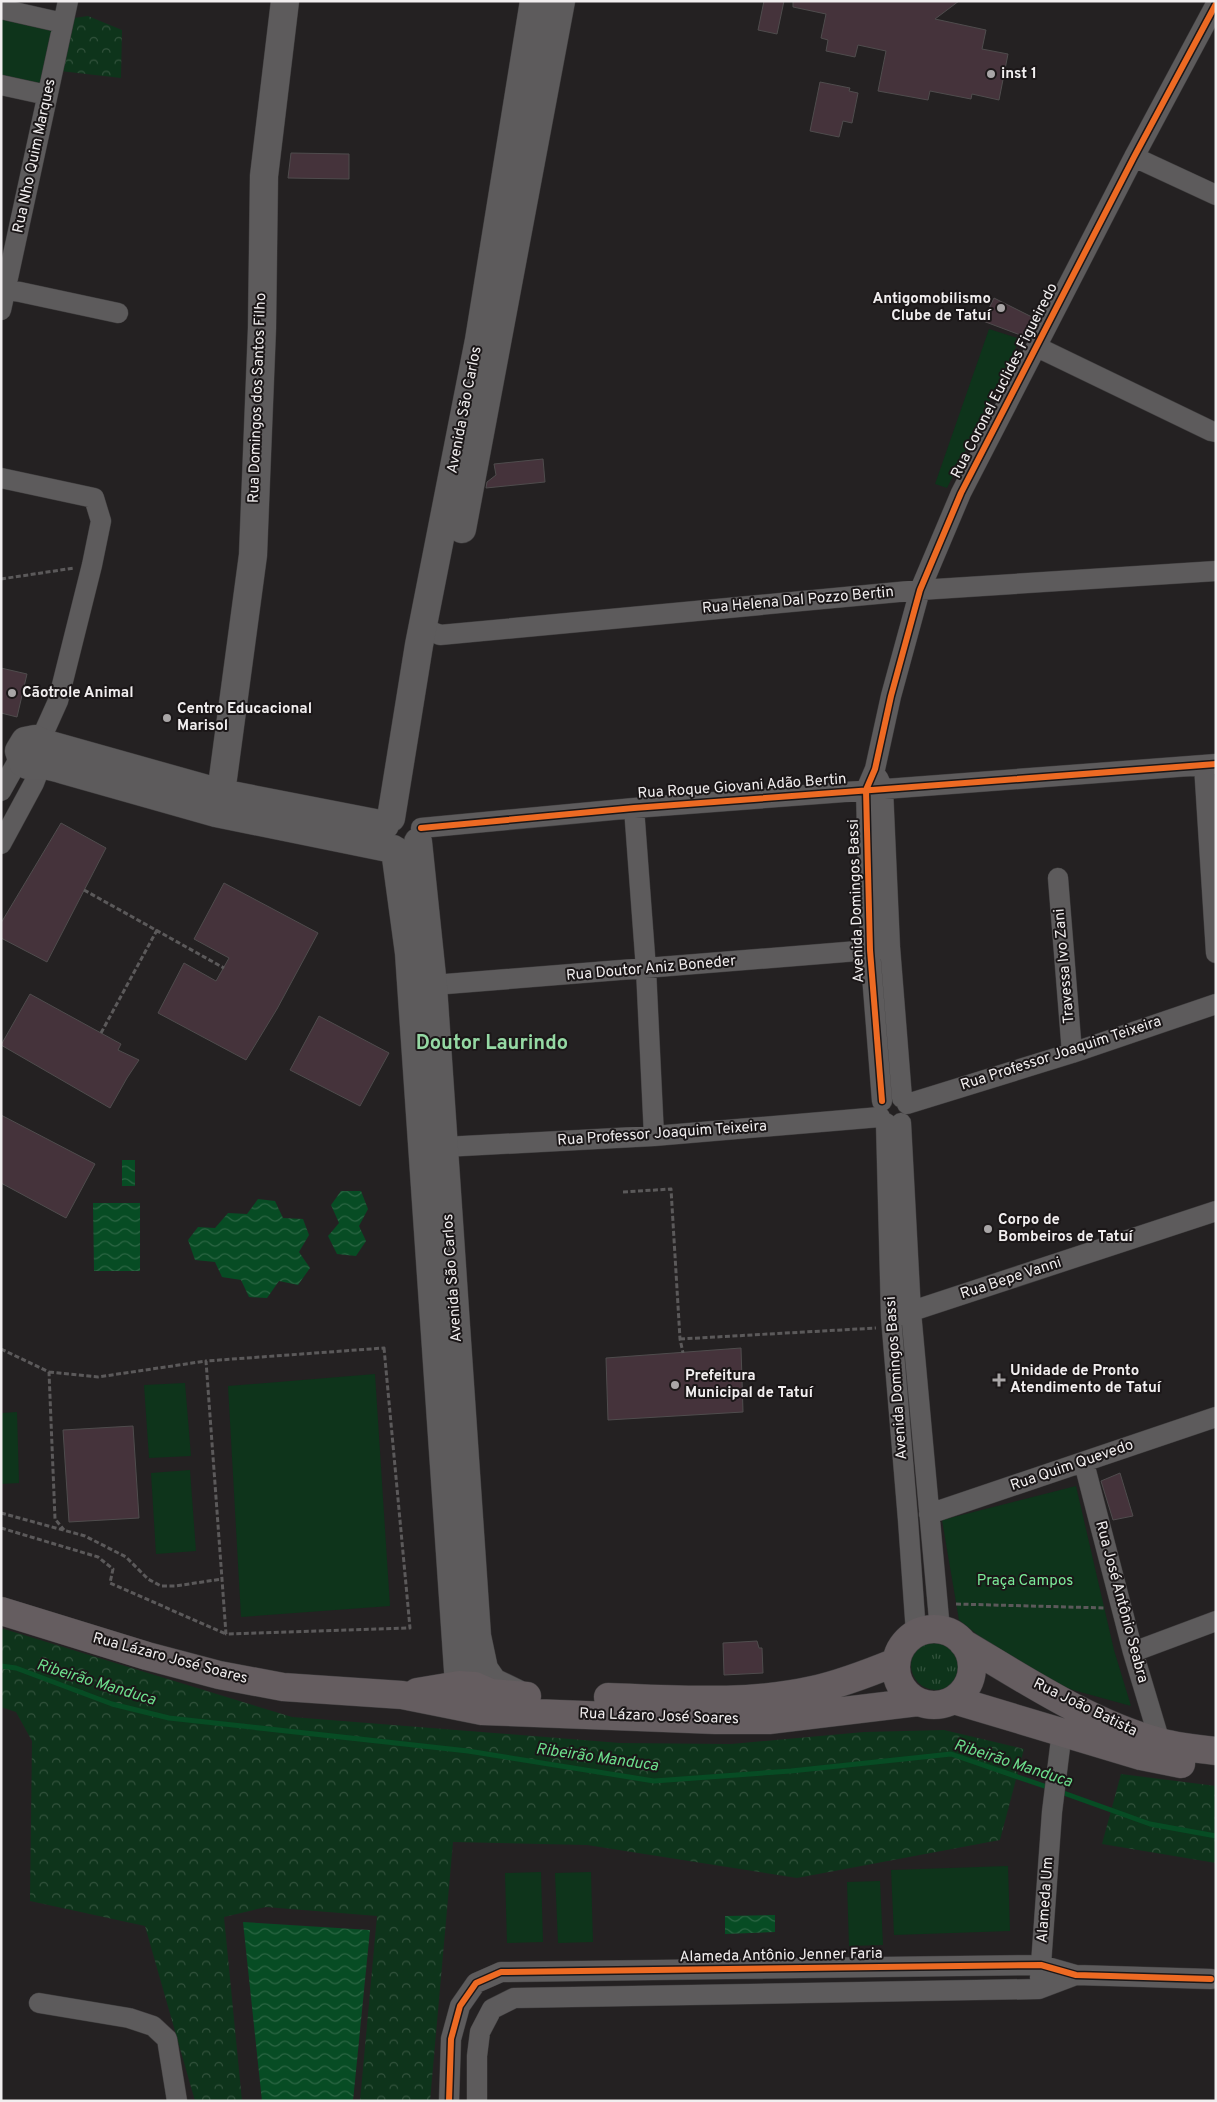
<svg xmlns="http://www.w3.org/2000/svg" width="1217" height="2102" font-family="Overpass,sans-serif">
<defs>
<pattern id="grass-tufts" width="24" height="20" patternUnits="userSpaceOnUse" patternTransform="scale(1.25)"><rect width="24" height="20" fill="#0e341b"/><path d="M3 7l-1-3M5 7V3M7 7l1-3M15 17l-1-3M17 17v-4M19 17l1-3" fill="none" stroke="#32523c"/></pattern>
<pattern id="forest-crowns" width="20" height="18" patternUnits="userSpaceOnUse" patternTransform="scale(1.25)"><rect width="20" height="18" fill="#0e341b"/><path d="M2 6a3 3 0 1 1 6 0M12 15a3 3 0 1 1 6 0" fill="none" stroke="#32523c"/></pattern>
<pattern id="water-waves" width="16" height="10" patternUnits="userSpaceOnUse" patternTransform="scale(1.25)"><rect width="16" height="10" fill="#074c24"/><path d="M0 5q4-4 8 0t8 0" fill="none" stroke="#2c6644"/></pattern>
</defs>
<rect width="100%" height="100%" fill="#242122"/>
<!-- grass -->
<path fill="url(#grass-tufts)" d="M911 1665a25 25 0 1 1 50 0a25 25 0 1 1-50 0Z"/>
<!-- forest -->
<path fill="url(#forest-crowns)" d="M88 16 122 30 121 78 60 71 74 18Z
M1 1628 292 1717 620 1743 731 1744 864 1732 944 1730 1024 1749 1000 1840 797 1878 587 1845 453 1842 430 2101H360L377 1916 266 1907 224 1917 242 2101H195L145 1926 30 1901 32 1741 16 1712 1 1707Z
M1121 1774 1216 1786V1863L1102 1844Z"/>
<!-- park -->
<path fill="#0e341b" d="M1 11 61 24 43 93 1 83Z
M989 329 1020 339 947 488 935 484Z
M375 1374 390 1606 241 1617 228 1386Z
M185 1383 191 1456 149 1458 144 1385Z
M17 1412 19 1483 1 1484V1413Z
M190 1470 196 1551 156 1554 151 1473Z
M1076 1486 1114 1650 1131 1706 1073 1690 1023 1671 959 1620 942 1520Z
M1008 1866 1010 1931 894 1935 891 1870Z
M541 1872 543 1942 507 1943 505 1873Z
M591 1872 593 1942 558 1943 555 1873Z
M880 1881 883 1945 849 1946 847 1882Z"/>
<!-- water -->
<path fill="url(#water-waves)" d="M122 1160H135V1186H122Z
M341 1191H361L368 1209 359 1226 366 1241 356 1256 337 1254 328 1236 339 1223 331 1205Z
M258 1199 275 1201 283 1218 303 1219 309 1235 299 1252 310 1268 298 1285 279 1281 267 1298 249 1297 241 1280 222 1277 215 1262 195 1260 188 1240 198 1227 215 1228 228 1213 247 1214Z
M93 1203H140V1271H94Z
M775 1915V1932L725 1934V1916Z
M243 1922 370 1930 353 2101H262Z"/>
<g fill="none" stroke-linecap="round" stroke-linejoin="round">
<!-- stream -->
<path stroke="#074c24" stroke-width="5" d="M1 1666 16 1668 112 1704 169 1718 468 1751 654 1781 791 1771 951 1754 1050 1788
M1058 1791 1150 1824 1216 1836"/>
</g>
<!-- building -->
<path fill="#45333b" stroke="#4f4c4d" d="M764 1H784L777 34 758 30Z
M793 1H959L935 19 986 30 982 49 1008 54 999 100 972 94 971 99 930 91 928 100 878 91 886 51 858 45 855 57 826 51 828 40 821 38 826 14 793 7Z
M820 82 850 88 849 91 858 93 852 123 843 121 839 137 810 131Z
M291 153 349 154V179L288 178Z
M994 298 1032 317 1023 336 983 321Z
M543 459 545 482 486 488 487 482 496 475 494 464Z
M1 668 27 674 17 717 1 713Z
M61 823 106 848 47 962 1 938V923Z
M224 883 318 933 277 1009 246 1060 158 1013 184 963 216 981 229 958 194 939Z
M30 994 121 1044 118 1050 139 1060 127 1078 110 1108 1 1045Z
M319 1016 389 1053 360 1106 290 1070Z
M1 1115 95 1164 66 1218 1 1183Z
M741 1348 743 1412 608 1420 606 1358Z
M133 1426 139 1518 69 1522 63 1430Z
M1120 1473 1133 1516 1113 1520 1101 1481Z
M757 1641 759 1648H762L763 1673 724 1675 723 1643Z"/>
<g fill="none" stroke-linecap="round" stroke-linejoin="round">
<!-- street casing -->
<g stroke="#3e3c3d" stroke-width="21">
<path id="street" d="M1 9 63 23
M1 85 47 95
M1134 157 1216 195
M6 289 118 313
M1 310 68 1
M1037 347 1211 431 1216 432
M1 478 94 498 101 521 92 565 58 701 40 741
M423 628 440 635 920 590 1216 571
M1204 765 1216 953
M878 778 883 789 890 947 902 1098
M1 791 20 757
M634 808 646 969 654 1136
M421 828 634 808 1216 764
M1 844 34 783 41 765
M1058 878 1072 1053
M421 986 870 950 890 947
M882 1101 870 950 866 790 875 769 891 696 920 590 961 493 1134 157 1216 4
M907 1104 1072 1053 1216 1004
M886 1123 891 1317 908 1520 916 1633
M901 1123 911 1312 940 1630
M444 1147 654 1136 880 1117
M900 1315 1216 1211
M1084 1463 1133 1652 1160 1742
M929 1514 1216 1417
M1133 1652 1216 1621
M1040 1978 1052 1812 1062 1731
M39 2003 129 2018 153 2026 167 2039 177 2101
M449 2101 451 2039 460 2006 476 1983 501 1972 1041 1965 1076 1975 1211 1979
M477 2101V2056L480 2032 492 2009 514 1998 1039 1989 1076 1975"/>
</g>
<!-- secondary casing -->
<g stroke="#3e3c3d" stroke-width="29">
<path id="secondary" d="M462 529 561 1
M216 813 221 793 253 555 262 328 264 176 285 1
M391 818 419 645 479 340 534 1
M385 825 221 793 43 743 35 739 25 741 19 751 23 763C31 768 34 765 43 765 49 766 57 768 64 770L216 813 393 849
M418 842 433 986 477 1636 484 1669 493 1682 518 1694
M395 850 409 953 459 1685 471 1704"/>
</g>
<!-- primary casing -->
<g stroke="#3e3c3d" stroke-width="29">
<path id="primary" d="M1 1611 147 1656 219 1675 283 1687 402 1695 482 1711 715 1720H769L918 1702
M896 1667a38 38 0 1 1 76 0a38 38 0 1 1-76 0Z
M963 1643C1024 1679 1091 1724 1160 1742 1178 1747 1197 1749 1216 1751
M417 1692 459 1685 475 1686 491 1693 527 1696
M608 1697C675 1699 747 1705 813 1690 841 1684 869 1673 896 1662
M954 1700 1141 1756 1181 1764"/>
</g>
<!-- path -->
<path stroke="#5b595a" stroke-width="3" stroke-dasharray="5 2.5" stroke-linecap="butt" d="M1 579 74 568
M84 890 224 968
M101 1033 157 930
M623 1192 671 1189 680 1339 683 1353
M680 1339 876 1328
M384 1348 410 1628 226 1634 206 1361Z
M1 1349 49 1372 55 1519 64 1530
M49 1372 98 1377 206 1361
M1 1513 85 1536 126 1557 148 1579 161 1586H176L222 1579
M1 1528 98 1557 113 1569 110 1583 226 1634
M956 1604 1105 1608"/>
<!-- street -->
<use href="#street" stroke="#5d5b5c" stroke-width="20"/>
<!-- secondary -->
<use href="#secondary" stroke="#5d5b5c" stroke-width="28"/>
<!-- primary -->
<use href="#primary" stroke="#655d60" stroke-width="28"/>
<!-- cycleway casing -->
<g stroke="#1b1718" stroke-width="9">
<path id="cycleway" d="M421 828 634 808 1216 764
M882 1101 870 950 866 790 875 769 891 696 920 590 961 493 1134 157 1216 4
M449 2101 451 2039 460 2006 476 1983 501 1972 1041 1965 1076 1975 1211 1979"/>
</g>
<!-- cycleway -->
<use href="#cycleway" stroke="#ed6a23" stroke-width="6"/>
</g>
<!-- markers -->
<g fill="#a9a6a7" stroke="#1b1718" stroke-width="2">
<circle cx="991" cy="74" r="5"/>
<circle cx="1001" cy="308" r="5"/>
<circle cx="12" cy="693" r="5"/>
<circle cx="167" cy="718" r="5"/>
<circle cx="988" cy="1229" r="5"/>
<path d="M996.5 1372.5h5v5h5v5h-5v5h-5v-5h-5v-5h5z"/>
<circle cx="675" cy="1385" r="5"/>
</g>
<g text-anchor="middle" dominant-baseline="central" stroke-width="4" stroke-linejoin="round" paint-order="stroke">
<!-- poi labels -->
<g font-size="15" font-weight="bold" fill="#f1eeef" stroke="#1b1718" text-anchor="start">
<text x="1001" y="74">inst 1</text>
<text x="991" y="299" text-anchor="end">Antigomobilismo<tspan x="991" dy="17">Clube de Tatuí</tspan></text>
<text x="22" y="693">Cãotrole Animal</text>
<text x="177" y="709">Centro Educacional<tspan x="177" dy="17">Marisol</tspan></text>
<text x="998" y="1220">Corpo de<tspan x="998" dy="17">Bombeiros de Tatuí</tspan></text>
<text x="1010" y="1371">Unidade de Pronto<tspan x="1010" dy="17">Atendimento de Tatuí</tspan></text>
<text x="685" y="1376">Prefeitura<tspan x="685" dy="17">Municipal de Tatuí</tspan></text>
</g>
<!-- street labels -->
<g font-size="15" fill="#f1eeef" stroke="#1b1718">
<text transform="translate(35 156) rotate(-78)">Rua Nho Quim Marques</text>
<text transform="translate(1005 381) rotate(-63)">Rua Coronel Euclides Figueiredo</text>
<text transform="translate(258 398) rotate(-88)">Rua Domingos dos Santos Filho</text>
<text transform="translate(465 410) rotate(-79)">Avenida São Carlos</text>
<text transform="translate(798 601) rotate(-5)">Rua Helena Dal Pozzo Bertin</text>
<text transform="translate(742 787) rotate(-4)">Rua Roque Giovani Adão Bertin</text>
<text transform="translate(857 901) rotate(-92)">Avenida Domingos Bassi</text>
<text transform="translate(1065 966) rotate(-95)">Travessa Ivo Zani</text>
<text transform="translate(651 969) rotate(-5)">Rua Doutor Aniz Boneder</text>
<text transform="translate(1061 1054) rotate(-18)">Rua Professor Joaquim Teixeira</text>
<text transform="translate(662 1134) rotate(-4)">Rua Professor Joaquim Teixeira</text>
<text transform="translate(453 1278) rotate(-94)">Avenida São Carlos</text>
<text transform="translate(1011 1279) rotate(-18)">Rua Bepe Vanni</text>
<text transform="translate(897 1378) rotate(-94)">Avenida Domingos Bassi</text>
<text transform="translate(1072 1466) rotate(-19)">Rua Quim Quevedo</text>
<text transform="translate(1121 1602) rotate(75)">Rua José Antônio Seabra</text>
<text transform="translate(170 1659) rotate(15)">Rua Lázaro José Soares</text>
<text transform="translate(1085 1708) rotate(26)">Rua João Batista</text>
<text transform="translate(659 1717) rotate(2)">Rua Lázaro José Soares</text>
<text transform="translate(1046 1900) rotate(-86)">Alameda Um</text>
<text transform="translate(781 1956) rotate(-1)">Alameda Antônio Jenner Faria</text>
</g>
<!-- park labels -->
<g font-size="15" fill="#7ced9a" stroke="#1b1718">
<text x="1025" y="1581">Praça Campos</text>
</g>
<!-- water labels -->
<g font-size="16" font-style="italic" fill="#6cde8c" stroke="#1b1718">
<text transform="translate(96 1683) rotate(17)">Ribeirão Manduca</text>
<text transform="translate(597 1758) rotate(8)">Ribeirão Manduca</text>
<text transform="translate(1013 1764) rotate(18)">Ribeirão Manduca</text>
</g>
<!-- district labels -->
<g font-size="20" font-weight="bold" fill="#95d9a4" stroke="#1b1718">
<text x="492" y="1044">Doutor Laurindo</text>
</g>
</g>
<!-- border -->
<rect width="1217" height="2102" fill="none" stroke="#f1eeef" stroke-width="5"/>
</svg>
